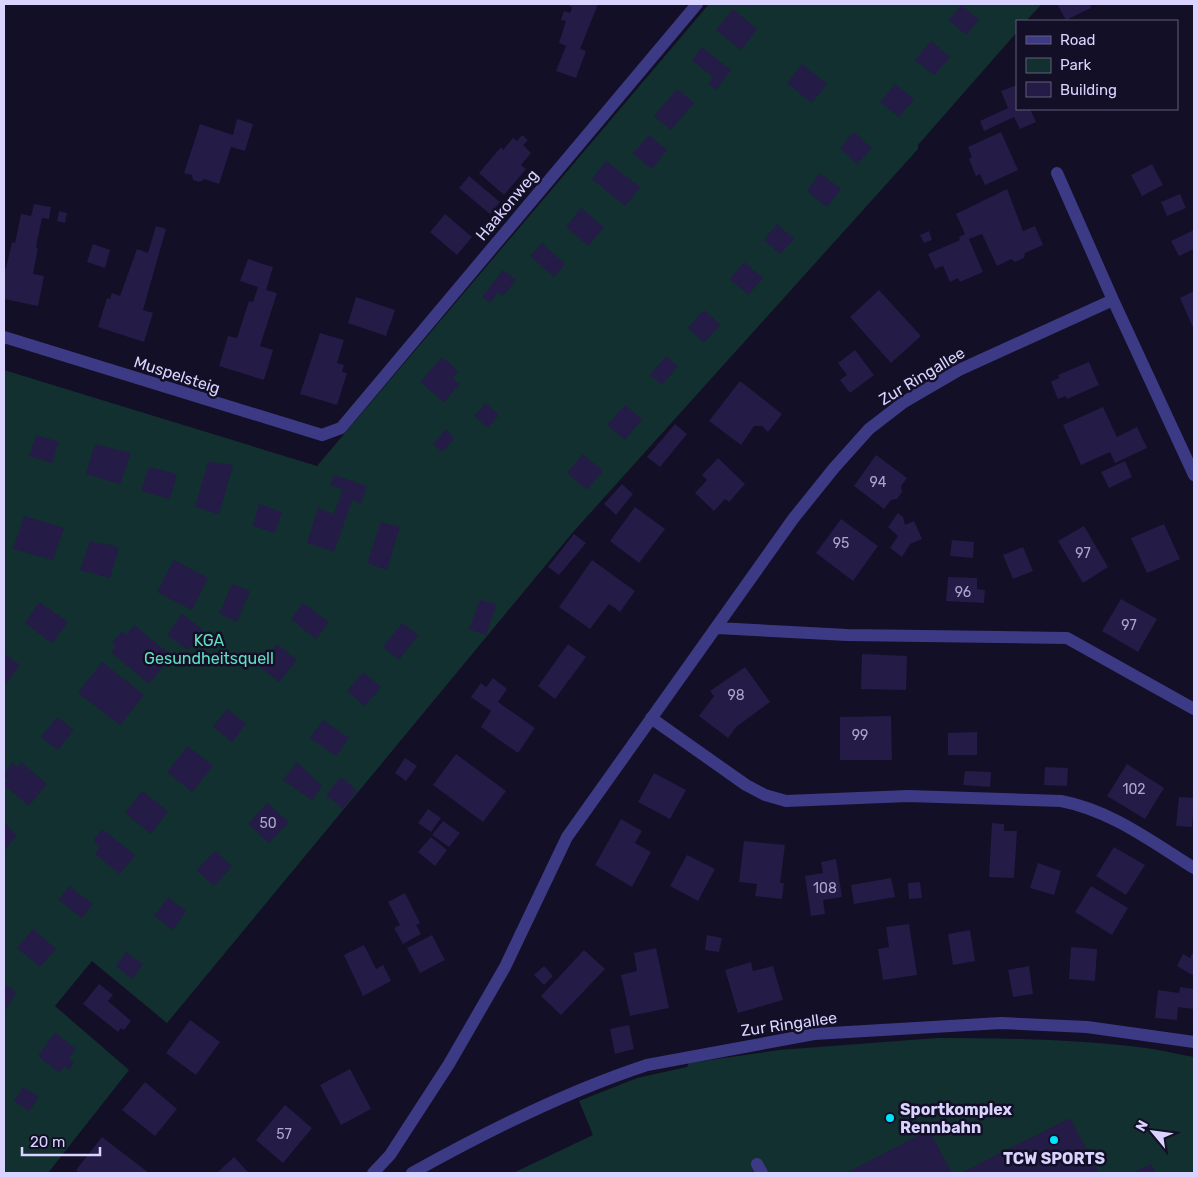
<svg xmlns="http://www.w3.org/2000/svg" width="1198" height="1177" font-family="Rubik,sans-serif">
<rect width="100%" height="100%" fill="#130f26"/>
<!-- green -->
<path fill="#12302f" d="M709 4H1042L1026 21H1017V32L918 145V149L574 531 167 1023 92 961 55 1006 129 1070 48 1173H4V370L317 466Z
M937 1038C1002 1038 1066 1039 1130 1046 1151 1048 1173 1053 1194 1057V1173H513L593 1135 579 1101 637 1078 687 1067 689 1063 779 1050Z"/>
<!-- building -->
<path fill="#241b47" d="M570 4H598L580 49 586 51 576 78 556 71 566 46 559 43 566 21 561 20 564 11 570 13 572 7 569 6Z
M1057 4H1090L1091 8 1066 20Z
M961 5 979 20 966 35 949 20Z
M733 9 757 29 741 50 716 30Z
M931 41 950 57 934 75 915 60Z
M702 47 731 70 716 90 709 84 713 77 692 60Z
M802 64 827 84 812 103 787 83Z
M895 84 914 99 899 117 880 102Z
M1017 85V109H1030L1036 122 1020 129 1014 117 984 131 980 121 1008 108 1001 91Z
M677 89 694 103 671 130 654 116Z
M237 119 253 124 245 151 231 147 219 184 204 179 200 182 193 180 192 175 184 173 200 124 233 135Z
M854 132 872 148 857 164 840 148Z
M1001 132 1018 170 985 185 980 174 976 176 969 159 972 157 968 147Z
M522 135 528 140 523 145 531 153 521 165 526 169 504 195 479 173 501 147 503 150 513 138 517 141Z
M649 135 667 150 652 169 633 154Z
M606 161 640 187 625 206 592 179Z
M1152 164 1163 185 1142 196 1131 175Z
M820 173 841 189 827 207 807 191Z
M469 176 500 202 490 214 459 188Z
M1007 189 1023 231 1035 226 1043 245 1025 253 1024 258 1015 262 1011 259 997 266 982 234 969 239 983 272 960 282 958 278 950 282 943 266 935 269 928 254 960 240 959 237 965 234 956 214Z
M1180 194 1186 208 1167 216 1161 202Z
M34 204 51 207 49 219 42 218 36 247 38 248 33 274 44 276 38 306 4 299V268H6L12 242 15 243 21 214 31 216Z
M581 208 604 227 588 246 566 227Z
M59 211 67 213 65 223 57 221Z
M445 214 472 237 457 255 430 232Z
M777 224 794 239 780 254 764 240Z
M156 226 166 229 143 310 153 313 144 342 98 327 107 298 110 299 112 293 120 296 137 249 148 253Z
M1194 230V249L1179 256 1171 241Z
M929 231 932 240 924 243 920 235Z
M542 243 565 264 554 277 530 256Z
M93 244 110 250 105 268 87 262Z
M248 259 273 267 266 290 277 293 260 346 273 350 264 380 219 366 228 336 237 338 249 301 253 302 258 287 240 281Z
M744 262 763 278 748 295 730 279Z
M503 270 516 280 503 296 498 292 490 303 482 297Z
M879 290 921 336 891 363 850 317Z
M1194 291V330L1180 298Z
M356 297 395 310 386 336 348 323Z
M704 310 720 325 704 343 688 328Z
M320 333 344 340 337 363 344 365 342 372 347 373 337 405 300 394Z
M855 350 874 375 850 393 840 380 847 375 838 363Z
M666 356 678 366 662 385 650 375Z
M442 357 458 371 452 378 460 384 444 402 420 382Z
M1089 362 1099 385 1067 399 1066 396 1058 399 1051 382 1059 378 1058 375Z
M740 381 782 414 768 432 762 426H754L741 445 709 421Z
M486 403 499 415 488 428 474 416Z
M625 405 642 419 625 440 607 425Z
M1103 407 1117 437 1137 427 1147 448 1115 463 1110 452 1081 465 1063 425Z
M675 424 687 434 660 467 647 457Z
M446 429 454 439 442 452 433 444Z
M36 435 59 442 52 463 29 456Z
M95 444 131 453 120 484 86 474Z
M583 454 603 471 587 490 567 473Z
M876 455 907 478 901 486 902 492 897 499 891 500 884 509 854 486Z
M718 458 745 484 729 502 725 499 714 511 695 493 707 480 702 475Z
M1125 461 1132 477 1109 488 1101 472Z
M208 462 233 465 219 514 195 507Z
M149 467 177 474 170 499 141 491Z
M334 475 367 486 361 504 352 500 334 552 307 543 318 508 334 514 343 489 330 485Z
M622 484 633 494 616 515 604 504Z
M259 504 282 512 275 533 253 526Z
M635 507 665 529 639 563 610 541Z
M898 513 903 517 905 525 914 521 922 539 910 544 902 557 890 548 898 536 888 527Z
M24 516 64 528 53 560 13 549Z
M841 519 878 546 853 581 816 553Z
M381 522 400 527 387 570 367 563Z
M1164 524 1180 559 1147 573 1131 538Z
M1084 526 1108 567 1083 583 1058 541Z
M574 534 586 543 559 575 548 567Z
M952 540 974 542 973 558 950 556Z
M90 541 119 547 110 578 80 570Z
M1023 547 1033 571 1013 579 1003 555Z
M174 560 208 578 192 610 157 592Z
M592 560 635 591 620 612 609 604 590 629 559 607Z
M948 577 977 578V589L985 590 984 603 946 601Z
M232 584 250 591 237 622 219 614Z
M1121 599 1157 619 1138 652 1102 631Z
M480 600 497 604 486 635 469 629Z
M39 602 68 622 52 643 25 623Z
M303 603 329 622 316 639 291 619Z
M182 614 203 630 188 650 167 635Z
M402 623 418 635 399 660 383 647Z
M134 625 172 656 149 684 111 652 116 646 112 643 122 631 126 635Z
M277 644 297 660 279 682 259 666Z
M568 644 586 657 555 699 538 686Z
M4 654 20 665 5 685 4 684Z
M862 654 907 656 906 690 861 689Z
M102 662 144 695 120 725 78 693Z
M745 667 770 702 736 727 728 738 699 716 714 696 710 691Z
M363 672 381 687 365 706 347 691Z
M493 678 507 689 498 702 535 728 518 753 481 727 491 711 471 697 481 683 486 687Z
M227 709 246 724 232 742 213 727Z
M891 716 892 760H840V717Z
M57 717 74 730 58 750 41 737Z
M323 720 349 738 336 756 310 738Z
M977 732V755H948V733Z
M188 746 213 766 192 792 167 772Z
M456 754 506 791 483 822 433 785Z
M405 758 417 766 406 781 395 773Z
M21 762 47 784 29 806 4 785 8 780 4 777V774L12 763 17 767Z
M297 762 322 786 312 800 283 780Z
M1127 764 1164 788 1145 819 1107 796Z
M1045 767 1068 768 1067 786 1044 785Z
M965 771 991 772 990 787 963 785Z
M654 773 686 790 670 819 638 802Z
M341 777 357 791 343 809 326 795Z
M142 791 168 811 151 834 125 813Z
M1179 797 1194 798 1192 827 1176 826Z
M267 803 289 822 269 843 248 824Z
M428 809 441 818 431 832 418 823Z
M621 819 642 831 635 843 651 852 632 887 595 865Z
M443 821 460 833 449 847 432 835Z
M4 823 17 835 4 850Z
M992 823 1004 824V831H1017L1014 878 989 877Z
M102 829 135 855 120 874 95 854 100 847 93 841Z
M431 837 447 850 435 866 418 852Z
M744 841 785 845 780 883H784L782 899 755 896 757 884 739 882Z
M1114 847 1145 865 1126 895 1096 876Z
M215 851 232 866 214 886 197 870Z
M687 855 715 869 698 901 670 886Z
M836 859 842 897 823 900 825 914 811 916 805 876 823 873 821 862Z
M1038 863 1061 871 1054 895 1030 888Z
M891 878 895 897 854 904 851 885Z
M920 882 922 898 909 899 908 883Z
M69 886 93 904 82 918 59 900Z
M1091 886 1128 908 1112 935 1075 912Z
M405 893 420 923 416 925 421 934 403 944 394 928 400 925 388 902Z
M168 897 186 911 173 930 154 916Z
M909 924 917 975 883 980 878 949 889 947 886 927Z
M33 929 56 949 40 967 17 948Z
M970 930 975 961 953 965 948 934Z
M432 935 445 960 420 973 407 948Z
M707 935 722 938 719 952 705 950Z
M364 945 376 969 383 965 391 981 363 996 344 955Z
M1071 947 1097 949 1095 981 1069 979Z
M656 948 669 1008 630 1016 621 975 637 971 634 953Z
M584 950 605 969 561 1015 541 996Z
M1194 950V976L1177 966 1183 954 1190 958Z
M126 952 143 964 132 979 116 966Z
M751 962 753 971 773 966 783 1000 738 1013 725 970Z
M544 966 553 976 544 985 534 975Z
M1029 966 1033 994 1013 997 1008 970Z
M4 984 16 992 4 1012Z
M99 984 113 995 108 1001 131 1021 124 1030 121 1028 118 1032 83 1004Z
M1180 987 1194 989V1009L1178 1007 1177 1020 1155 1018 1158 990 1179 993Z
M190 1020 220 1042 196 1075 166 1053Z
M629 1025 634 1049 615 1054 610 1029Z
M55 1033 76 1049 69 1058 74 1063 69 1070 65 1066 60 1073 38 1056Z
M350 1069 371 1109 341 1125 320 1085Z
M145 1082 177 1109 155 1136 122 1110Z
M23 1087 39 1097 29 1111 14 1101Z
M285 1105 312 1128 283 1163 256 1140Z
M1070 1118 1099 1173H961Z
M929 1130 952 1173H846Z
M102 1137 149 1173H79L76 1170Z
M234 1157 249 1173H217Z
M1151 1164 1156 1173H1132Z"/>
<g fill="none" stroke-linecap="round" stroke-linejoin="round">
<!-- lane -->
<path stroke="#3d3a85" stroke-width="12" d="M757 1164 762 1173"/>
<!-- street -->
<path stroke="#3d3a85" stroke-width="12" d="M1057 173 1113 300
M4 337 322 435 341 428 697 4
M717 628 847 635 1067 638 1194 709
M651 718 746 785 765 795 786 801 908 796 1061 801C1110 810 1152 842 1194 868
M373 1173 390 1155 449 1064 505 967 567 837 793 519 834 468 869 429 904 402 959 370 1113 300 1194 475
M412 1173C487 1131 565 1092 647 1065L814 1034 1001 1023 1087 1027 1194 1042"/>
</g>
<!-- markers -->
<g fill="#00e5ff" stroke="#130f26" stroke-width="2">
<circle cx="890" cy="1118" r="5"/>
<circle cx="1054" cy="1140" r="5"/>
</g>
<g text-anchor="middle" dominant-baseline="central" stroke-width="5" stroke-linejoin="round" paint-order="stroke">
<!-- number labels -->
<g font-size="14" fill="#aca6d1">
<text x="878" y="482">94</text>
<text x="841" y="543">95</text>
<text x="1083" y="553">97</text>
<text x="963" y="592">96</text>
<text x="1129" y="625">97</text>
<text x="736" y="695">98</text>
<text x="860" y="735">99</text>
<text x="1134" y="789">102</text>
<text x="268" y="823">50</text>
<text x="825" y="888">108</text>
<text x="284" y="1134">57</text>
</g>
<!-- street labels -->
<g font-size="16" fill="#d9d4ff" stroke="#130f26">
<text transform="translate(507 205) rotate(-50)">Haakonweg</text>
<text transform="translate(177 375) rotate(18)">Muspelsteig</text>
<text transform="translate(922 376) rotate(-31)">Zur Ringallee</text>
<text transform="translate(789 1024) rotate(-8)">Zur Ringallee</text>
</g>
<!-- park labels -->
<g font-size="16" fill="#5fe0c0" stroke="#130f26">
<text x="209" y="640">KGA<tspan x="209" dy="18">Gesundheitsquell</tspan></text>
</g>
<!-- poi labels -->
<g font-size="16" font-weight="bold" fill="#d9d4ff" stroke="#130f26" text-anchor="start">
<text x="900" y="1109">Sportkomplex<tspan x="900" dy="18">Rennbahn</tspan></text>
<text x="1054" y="1158" text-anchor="middle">TCW SPORTS</text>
</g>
</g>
<!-- border -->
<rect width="1198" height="1177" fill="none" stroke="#d9d4ff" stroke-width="10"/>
<!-- legend -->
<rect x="1016" y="20" width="162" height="90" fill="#130f26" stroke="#625e7d"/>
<rect x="1026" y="36" width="25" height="8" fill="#3d3a85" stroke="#625e7d"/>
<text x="1060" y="45" font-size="15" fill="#d9d4ff">Road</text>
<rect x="1026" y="58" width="25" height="15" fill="#12302f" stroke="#625e7d"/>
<text x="1060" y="70" font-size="15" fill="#d9d4ff">Park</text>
<rect x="1026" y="82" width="25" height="15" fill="#241b47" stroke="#625e7d"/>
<text x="1060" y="95" font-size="15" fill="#d9d4ff">Building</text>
<!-- north arrow -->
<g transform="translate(1153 1132) rotate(299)" stroke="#130f26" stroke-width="4" paint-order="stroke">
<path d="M0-4L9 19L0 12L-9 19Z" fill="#d9d4ff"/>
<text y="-8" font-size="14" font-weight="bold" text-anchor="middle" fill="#d9d4ff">N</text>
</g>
<!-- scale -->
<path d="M22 1147v8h78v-8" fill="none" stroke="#d9d4ff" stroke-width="2.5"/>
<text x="30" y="1147" font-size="15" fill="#d9d4ff" stroke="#130f26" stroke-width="4" paint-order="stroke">20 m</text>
</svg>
